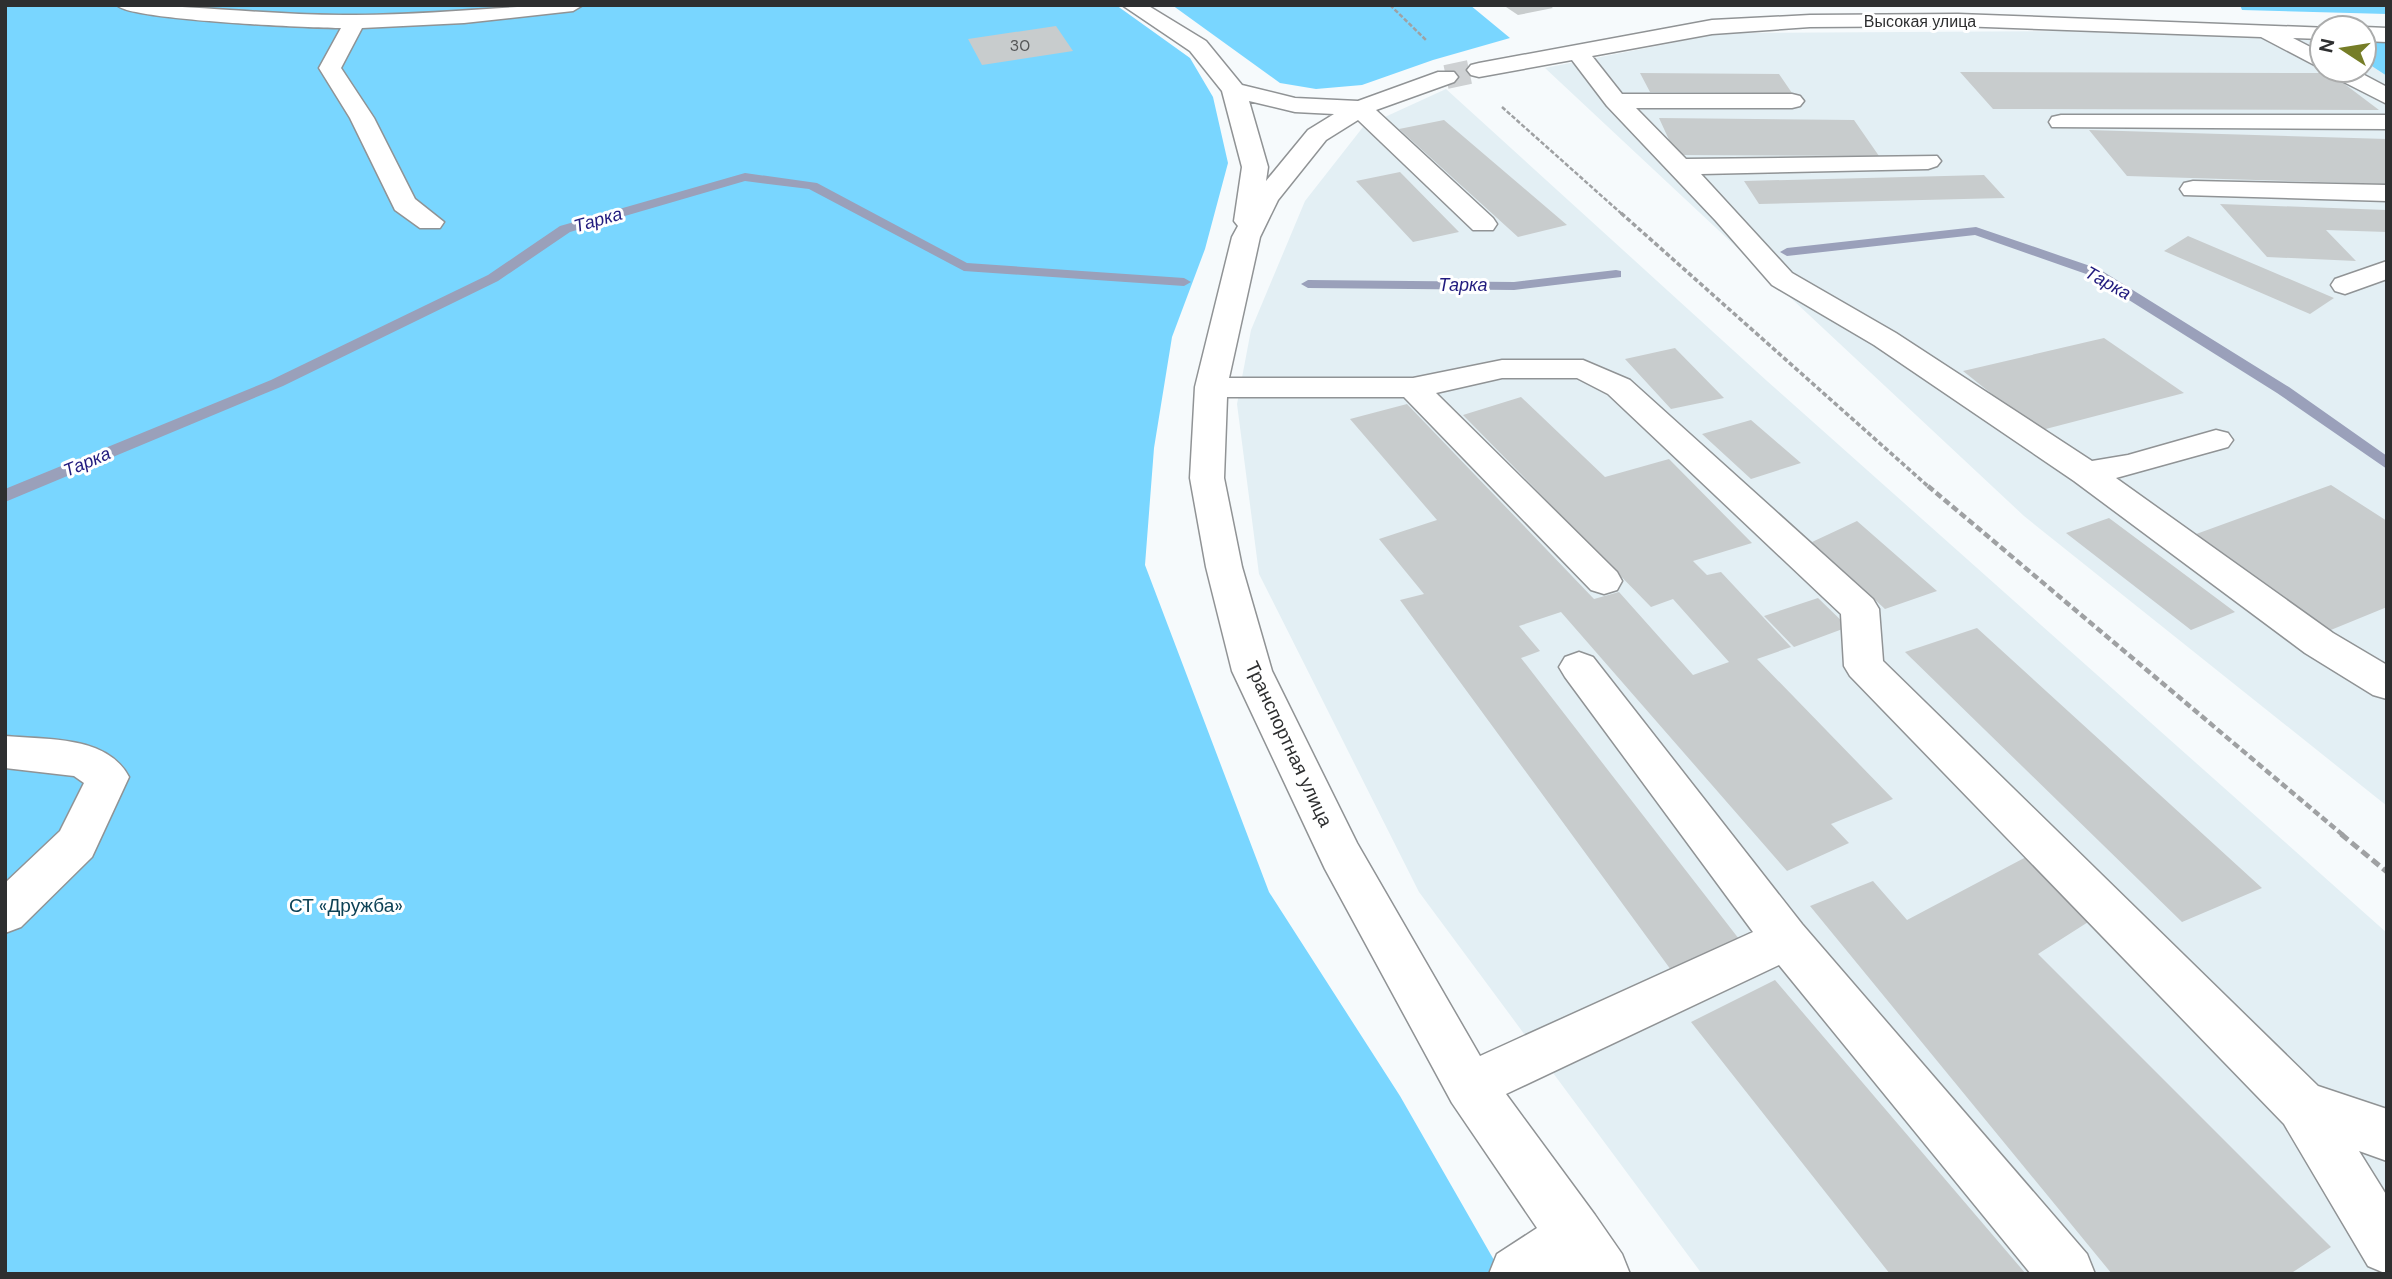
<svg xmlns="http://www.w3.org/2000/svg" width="2392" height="1279" font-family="'DM Sans',sans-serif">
<rect width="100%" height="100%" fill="#f6fafc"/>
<!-- built -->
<path fill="#e3eff4" d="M2067 31 2322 40V70H2364V61L2387 76V806L2024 516 1545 68 1722 33Z
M1446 89 1767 381 2387 933V1274H1702L1419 892 1259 574 1237 404 1251 330 1305 201 1363 127Z"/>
<!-- green -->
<path fill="#79d6ff" d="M5 5H1116L1190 58 1213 97 1228 163 1205 249 1172 337 1154 448 1145 565 1269 892 1400 1096 1502 1274H5Z
M1172 5H1470L1510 38 1433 60 1362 85 1316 89 1280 83Z
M2240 5H2387V14L2242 10Z
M2364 42 2387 43V76L2364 61Z"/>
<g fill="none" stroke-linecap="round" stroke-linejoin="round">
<!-- stream -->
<path fill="#9aa0ba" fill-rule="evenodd" d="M745 173 817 183 967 263 1184 278 1191 282 1184 286 964 271 809 189 745 181 570 232 498 281 283 386 5 502V489L271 380 488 275 560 226Z
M1976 227 2099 269 2289 387 2387 456V469L2277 393 2089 275 1975 235 1787 256 1780 252 1787 248Z
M1616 270 1621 271V277L1514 290 1308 288 1301 284 1308 280 1514 282Z"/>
</g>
<!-- building -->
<path fill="#c8cccd" d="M1503 5H1549L1553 8 1518 15Z
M1056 26 1073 51 982 65 968 39Z
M1960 72 2330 73 2379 110 1993 109Z
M1640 73 1779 74 1792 93 1650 92Z
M1659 118 1854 120 1879 156 1676 155Z
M1444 120 1567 225 1518 237 1399 129Z
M2089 130 2387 139V184L2127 176Z
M1400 172 1459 232 1413 242 1356 181Z
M1984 175 2005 198 1759 204 1744 181Z
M2220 204 2387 210V232L2326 230 2356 261 2267 257Z
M2188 236 2334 298 2310 314 2164 251Z
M2104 338 2184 393 2038 431 1963 371Z
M1675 348 1724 398 1671 409 1625 359Z
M1521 397 1605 477 1669 459 1752 543 1693 561 1707 575 1721 572 1791 647 1757 659 1893 799 1831 824 1849 843 1787 871 1561 612 1519 626 1540 651 1521 658 1739 939 1671 970 1400 600 1424 594 1379 539 1437 520 1350 419 1407 404 1594 599 1619 592 1693 675 1729 662 1673 599 1651 607 1463 415Z
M1751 420 1801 463 1751 479 1702 434Z
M2331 485 2387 521V607L2321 634 2188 537Z
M2109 518 2235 612 2191 630 2066 533Z
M1857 521 1937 591 1885 609 1812 542Z
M1818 598 1848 627 1794 647 1764 616Z
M1977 628 2262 888 2182 922 1905 652Z
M2028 856 2096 917 2038 954 2331 1247 2290 1274H2112L1810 906 1873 881 1907 920Z
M1775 980 2026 1274H1890L1691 1022Z"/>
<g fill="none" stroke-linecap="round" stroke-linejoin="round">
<!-- minor-tunnel -->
<path stroke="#ced1d3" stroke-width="24" stroke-dasharray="24 12" stroke-linecap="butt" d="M1446 77 1479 70"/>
<!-- minor casing -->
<g stroke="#909395" stroke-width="3">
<path id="minor" d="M117 5C196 5 275 16 355 15 432 15 507 5 583 5L573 11 464 23 362 28 341 68 374 118 415 199 444 222 440 228H420L395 210 350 118 319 68 341 28C312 28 127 20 117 5Z
M1122 5H1147L1206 41 1242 85 1295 98 1358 101 1438 72H1454L1458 77 1454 82 1376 110 1493 218 1497 224 1493 230H1473L1358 120 1326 140 1278 200 1260 237 1229 378H1413L1502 360H1583L1630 380 1873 599 1879 609 1883 661 2318 1086 2387 1109V1161L2359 1151 2387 1196V1274L2368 1266 2284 1124 1850 676 1844 666 1841 614 1608 394 1577 378H1502L1436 393 1617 572 1622 581 1617 590 1604 594 1591 590 1404 397H1227L1224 478 1242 567 1272 671 1357 843 1480 1056 1753 932 1565 677 1559 667 1565 657 1579 652 1593 657 1802 924 2087 1254 2095 1274H2031L1779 965 1506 1094 1595 1215 1622 1254 1630 1274H1489L1497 1254 1537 1228 1452 1103 1325 869 1232 671 1206 567 1190 478 1195 387 1232 237 1238 226 1234 221 1242 167 1222 91 1190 51ZM1249 101 1295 112 1334 114 1308 130 1266 181 1268 167Z
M1958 14 2330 28H2322V39L2293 38 2322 53V69L2261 37 1958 26 1810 27 1712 34 1592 56 1622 94H1792L1800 96 1804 101 1800 106 1792 108H1636L1686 159 1937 156 1941 161 1937 166 1928 169 1701 174 1792 273 1896 333 2092 461 2128 455 2216 430 2228 433 2233 440 2228 447 2116 478 2333 633 2387 665V699L2373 695 2305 653 2074 481 1874 345 1772 285 1716 221 1607 106 1572 60 1479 77 1471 75 1467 70 1471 65 1479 63 1712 20 1810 15Z
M2364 27 2387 28V42L2364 41Z
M2326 70H2355L2387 87V104L2330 75Z
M2061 115H2387V129L2052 127 2049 122 2052 117Z
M2193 181 2387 185V201L2184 195 2180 189 2184 183Z
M2387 261V279L2345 294 2335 291 2331 285 2335 279Z
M5 736C46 740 107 735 129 777L92 857 21 927 5 933V883L60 831 84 783 74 776 5 768Z"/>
</g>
<!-- path-far3 -->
<path stroke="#9fa1a3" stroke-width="2.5" stroke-dasharray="4.5 2" stroke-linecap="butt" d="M1390 5 1427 41
M1502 107 1623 215"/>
<!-- path-far2 -->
<path stroke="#9fa1a3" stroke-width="3.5" stroke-dasharray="5 2.5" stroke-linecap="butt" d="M1621 213 1930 488"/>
<!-- path-far1 -->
<path stroke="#9fa1a3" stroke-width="4.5" stroke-dasharray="7 3.5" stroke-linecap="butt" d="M1928 486 2344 836"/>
<!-- path -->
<path stroke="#9fa1a3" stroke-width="5" stroke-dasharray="9 4.5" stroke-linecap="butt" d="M2341 834 2387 872"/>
<!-- minor -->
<use href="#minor" fill="#fff" fill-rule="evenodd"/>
</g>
<g text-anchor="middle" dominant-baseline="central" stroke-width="6" stroke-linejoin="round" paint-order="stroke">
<!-- far-street labels -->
<g font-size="16" fill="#2e2f30" stroke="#fff">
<text x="1920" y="21">Высокая улица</text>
</g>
<!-- number labels -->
<g font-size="16" fill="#545657">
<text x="1020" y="45">30</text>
</g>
<!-- far-water labels -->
<g font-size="18" font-style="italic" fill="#211b7e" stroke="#fff">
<text transform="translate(598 220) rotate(-16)">Тарка</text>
<text transform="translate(2108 283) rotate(29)">Тарка</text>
<text x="1463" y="285">Тарка</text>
<text transform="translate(87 462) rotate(-23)">Тарка</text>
</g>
<!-- street labels -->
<g font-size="19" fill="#2e2f30" stroke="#fff">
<text transform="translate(1289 744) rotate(65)">Транспортная улица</text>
</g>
<!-- park labels -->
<g font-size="19" fill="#0c4155" stroke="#fff">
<text x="346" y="905">СТ «Дружба»</text>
</g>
</g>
<!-- border -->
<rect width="2392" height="1279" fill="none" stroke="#2e2f30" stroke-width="14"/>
<!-- north arrow -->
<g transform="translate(2343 49) rotate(282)"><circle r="33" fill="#ffffff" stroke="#abacac" stroke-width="2"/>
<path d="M0-5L12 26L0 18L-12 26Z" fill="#767d27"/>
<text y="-10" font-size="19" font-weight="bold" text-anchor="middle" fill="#2e2f30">N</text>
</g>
</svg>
